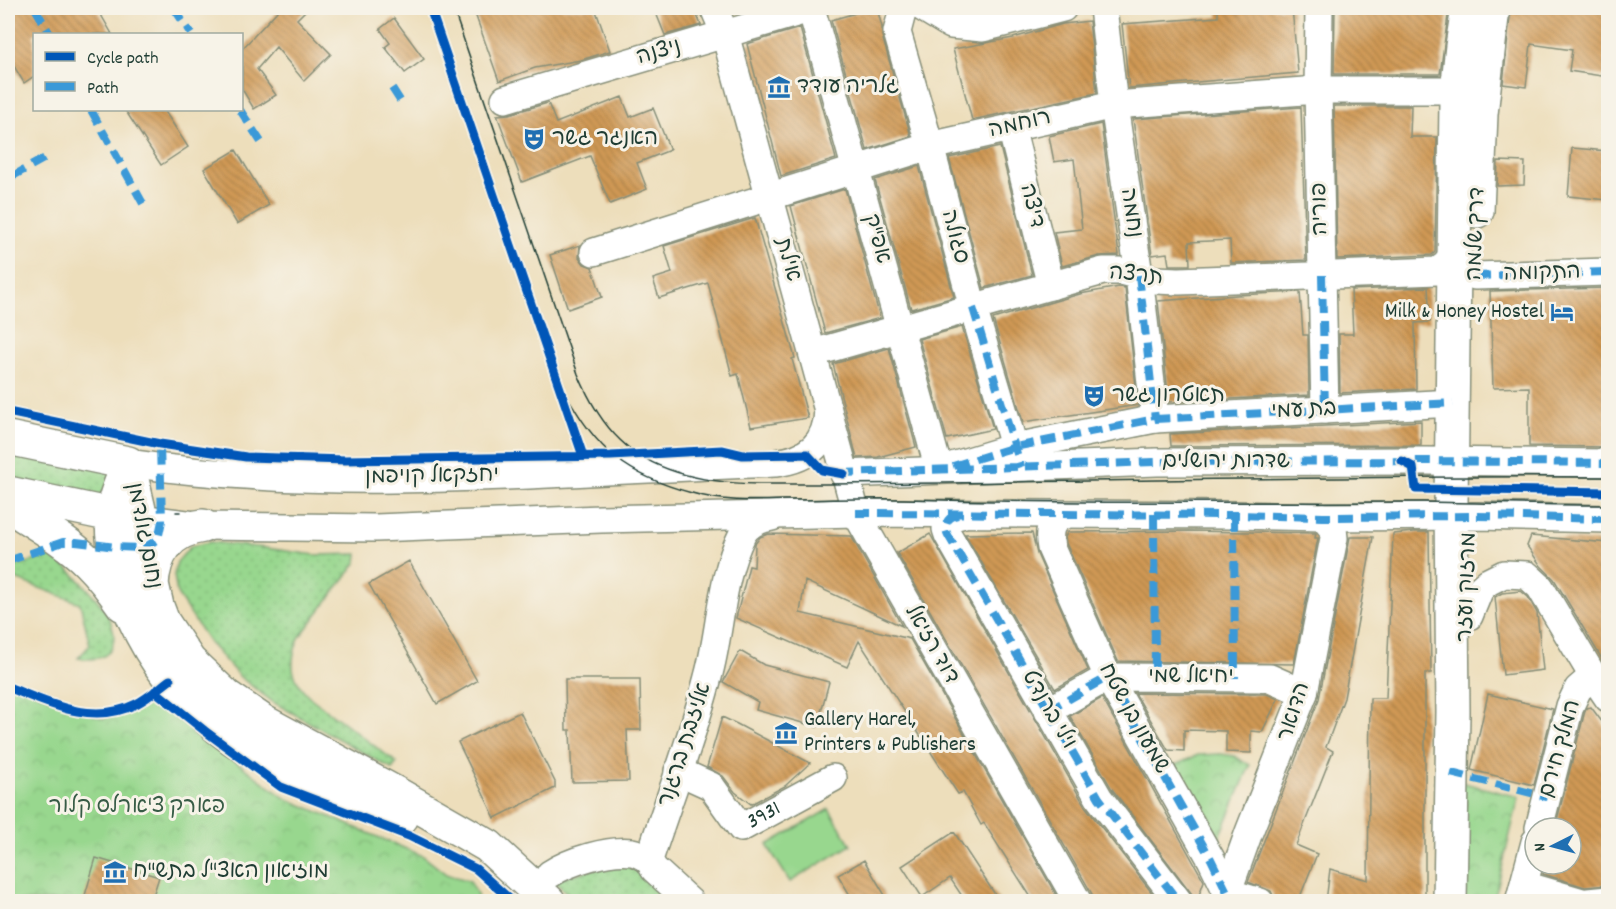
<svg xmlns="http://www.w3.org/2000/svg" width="1616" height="909" font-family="Dekko,'Playpen Sans Hebrew',sans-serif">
<defs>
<pattern id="grass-dots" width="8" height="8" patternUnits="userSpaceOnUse" patternTransform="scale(1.5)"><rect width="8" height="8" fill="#98d78e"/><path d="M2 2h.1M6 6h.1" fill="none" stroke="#83b97b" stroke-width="1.8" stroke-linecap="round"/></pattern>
<pattern id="park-crowns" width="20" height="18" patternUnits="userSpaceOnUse" patternTransform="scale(1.5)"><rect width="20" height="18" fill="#98d78e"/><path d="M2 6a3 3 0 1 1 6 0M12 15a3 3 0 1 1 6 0" fill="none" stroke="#83b97b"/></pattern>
<pattern id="building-back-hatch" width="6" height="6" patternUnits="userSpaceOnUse" patternTransform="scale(1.5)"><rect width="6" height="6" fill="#d09954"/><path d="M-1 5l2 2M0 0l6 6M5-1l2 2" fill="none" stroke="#a87e46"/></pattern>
</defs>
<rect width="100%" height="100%" fill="#f7f3e8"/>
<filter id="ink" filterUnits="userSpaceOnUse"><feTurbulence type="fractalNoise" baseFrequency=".0167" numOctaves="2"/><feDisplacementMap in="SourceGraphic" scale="12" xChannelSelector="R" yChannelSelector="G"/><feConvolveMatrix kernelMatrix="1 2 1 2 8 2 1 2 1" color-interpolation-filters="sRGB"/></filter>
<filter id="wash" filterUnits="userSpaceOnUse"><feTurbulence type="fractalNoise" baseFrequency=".008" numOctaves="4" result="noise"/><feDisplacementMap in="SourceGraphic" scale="24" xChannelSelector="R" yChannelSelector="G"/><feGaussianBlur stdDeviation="1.35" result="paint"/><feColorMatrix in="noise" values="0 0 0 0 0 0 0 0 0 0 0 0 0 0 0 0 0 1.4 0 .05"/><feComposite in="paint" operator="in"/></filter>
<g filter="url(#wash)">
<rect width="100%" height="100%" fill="#eddebb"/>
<!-- grass -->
<path fill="url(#grass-dots)" stroke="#5c8a61" stroke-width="1.5" d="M8 446 117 469 107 502 8 482Z
M210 542 266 548 315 555 358 554 357 562 299 638C288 664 291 680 312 699L397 763 392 769 273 702 240 677 211 645 177 594 174 575 177 562 191 546Z
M54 555C73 575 127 618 111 649 105 660 89 660 78 658L90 645 80 603 13 578 8 580V568Z
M621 862 638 870 666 901H575L553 880Z"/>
<!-- park -->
<path fill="url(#park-crowns)" stroke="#5c8a61" stroke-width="1.5" d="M8 682 104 719 147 696 285 798 423 856 446 874 470 881 477 894 478 901H8Z
M1221 754 1234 756 1250 765 1212 856 1173 766 1198 755Z
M1460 782 1519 797 1494 901 1458 902Z"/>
<!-- pitch -->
<path fill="#98d78e" stroke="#5c8a61" stroke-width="1.5" d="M829 809 851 845 790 882 767 845Z"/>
<g id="blocks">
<!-- building -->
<path fill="url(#building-back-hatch)" d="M8 8H97L112 34H34V76L24 83 8 56Z
M280 8H308L297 19 331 54 304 81 276 47 257 69 276 95 254 109 242 89V47L243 48Z
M473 8H595L610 51 581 60 535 68 499 81Z
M654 8H694L701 25 665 35Z
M873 8H877L882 27V36L911 136 867 150 831 20Z
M1218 8H1292L1298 73 1129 88 1122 24 1218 17Z
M1335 8H1449L1440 74H1334Z
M1511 8H1608V77L1569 71 1572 50 1531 44 1526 87 1503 84Z
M394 18 424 59 405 73 385 47 390 43 380 29Z
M1089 21 1097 93 972 120 953 49 1013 38 1063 24Z
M800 28 836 159 781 176 747 44Z
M622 97 630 117 653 108 670 150 637 163 647 189 610 204 590 156 522 182 497 115 509 114 548 103 556 123Z
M1334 106H1411L1410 137H1437L1435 252 1432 255 1337 259Z
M1301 107 1306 260 1231 263 1230 240 1189 242 1190 265H1169L1167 253 1152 255 1133 119Z
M125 110H164L188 147 161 165Z
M1101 124 1119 255 1099 256 1062 266 1054 232 1082 229 1074 159 1054 162 1049 136Z
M1000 147 1032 275 984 288 949 158Z
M1572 148 1608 151V200L1568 196Z
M236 150 269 205 237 224 204 169Z
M1498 161 1525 162 1524 185 1497 186Z
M919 166 954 297 911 309 875 180Z
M845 189 880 318 825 333 791 206Z
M755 218 795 358 792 359 808 418 751 427 738 374 732 376 708 283 659 298 653 279 672 273 664 246Z
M580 245 579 257 584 264 592 267 602 297 568 309 550 255Z
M1119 287 1125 288 1138 405 1023 422 993 319 1080 294Z
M1428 287 1430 322 1415 323 1416 389 1340 393 1339 334H1353L1351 290Z
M1608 288V447L1529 446V387L1493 388 1490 291Z
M1300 292 1303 335H1308L1309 395 1169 402 1158 301 1237 295Z
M962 327 993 429 947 439 919 339Z
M889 348 916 447 878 457 857 458 833 364Z
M1421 421V445L1171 446 1170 434Z
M1188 531 1316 533 1315 538H1318L1294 664 1118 661 1066 543 1065 537 1068 532Z
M1414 532H1429L1431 673H1425V902H1326L1330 869 1368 880 1370 698H1386L1393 534Z
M1032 533 1037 554 1088 670 1055 689 965 534Z
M768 534 851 536 902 626 805 581 800 613 910 639 1060 902H1034L984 823 981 825 963 792 958 794 859 641 847 667 736 618 749 566 754 567 755 544 760 537Z
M930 534 1085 806 1159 902H1094L1092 894 897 553Z
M1531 536 1608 543V669L1554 579 1541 566 1527 546Z
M1350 537H1373L1344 698 1326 747 1333 751 1296 845 1317 854 1298 902H1279L1275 900 1271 891 1248 882 1319 699Z
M409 561 477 681 437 704 369 584Z
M1521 591 1528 597 1537 613 1543 670 1503 675 1495 597 1502 593Z
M740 651 764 665 829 682 817 727 756 710 758 702 723 682Z
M565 679H640L641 730H627L629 781 572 782 570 730H566Z
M1135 693 1267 694 1278 699 1262 732 1251 731V753L1226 752V731L1184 730V751L1168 750Z
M1488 694 1553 709 1534 785 1471 770Z
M1102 698 1204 881 1199 895 1195 898 1112 789 1070 716Z
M1591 707 1608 730V885L1585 887 1543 874 1545 864H1571V828H1555L1585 711 1586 708Z
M520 712 555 782V788L495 818 458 742Z
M722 717 737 724 810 763 785 786 751 804 735 792 723 776 707 767Z
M954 832 1000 902H966L950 878 922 897 902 866Z
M96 858 159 877 151 902H83Z
M864 860 889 902H854L838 875Z"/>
</g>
</g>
<g filter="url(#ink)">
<use href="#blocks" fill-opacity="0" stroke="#868e78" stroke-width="1.5"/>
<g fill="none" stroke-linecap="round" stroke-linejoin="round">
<!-- minor casing -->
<g stroke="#868e78" stroke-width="30">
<g id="minor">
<path d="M714 8 725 34 856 513 1078 902"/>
<path d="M811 8 939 470 1015 447 1155 419 1453 403"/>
<path d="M906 8 902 13 897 32 930 146 973 308 1019 463"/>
<path d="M923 8 951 25 983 28 1063 8"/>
<path d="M1103 8 1114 105 1139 275 1155 419"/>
<path d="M1319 8 1318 90 1325 410"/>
<path d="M505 99 813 8"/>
<path d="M1011 127 1051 286"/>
<path d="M594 252 930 146 1114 105 1318 90H1442L1451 93 1456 101"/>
<path d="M1475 276 1608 272"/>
<path d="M813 353 1103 271H1120L1155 280 1179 281 1437 271 1447 264 1456 245"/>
<path d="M128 463C342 495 560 471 775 463 807 459 827 445 828 410"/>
<path d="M844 474 1157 462 1427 461 1608 463"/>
<path d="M961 515 953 517 947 522 946 529 948 535 1099 798 1179 902"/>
<path d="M1065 515C1049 520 1048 533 1051 548L1108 677 1211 859 1227 892 1260 902"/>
<path d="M122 516 203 526 376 528 601 519 856 513 1234 515 1323 517 1477 516 1608 519"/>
<path d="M1469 616 1480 589 1488 582 1504 574 1527 575 1540 587 1593 676 1608 698"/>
<path d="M1048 711 1108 677 1270 678 1304 693"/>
<path id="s1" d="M678 771 711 786 741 828 833 778"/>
<path d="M1539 828 1570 706 1578 689 1593 676"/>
<path d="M550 874C569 861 609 849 632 852 638 853 644 857 649 860"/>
<path d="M1524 885 1582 902"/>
<path d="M690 902 654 869 649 860C669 799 692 739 708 677 721 631 720 579 742 535 748 523 760 519 772 517"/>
<path d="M1224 902 1249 832 1304 693 1334 538 1333 529 1323 517"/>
<path d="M1519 902 1535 842"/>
<path d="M1588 902 1608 900"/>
</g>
</g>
<!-- major casing -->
<g stroke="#868e78" stroke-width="36">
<path id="major" d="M1477 211 1481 114 1493 8
M8 438 128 463
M128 463 141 518 144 548 157 606 163 622 189 661 226 696 264 722 399 795 488 846 549 902
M128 464C123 479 112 502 112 517 112 611 169 699 247 748 295 778 350 794 402 817
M8 493 112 515
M8 505C34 523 65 539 88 562 101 575 112 589 123 605
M152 586C153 554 170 530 203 526
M1450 902 1453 712 1451 503 1456 101 1462 46 1468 8"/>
</g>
<!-- minor -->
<use href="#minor" stroke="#fff" stroke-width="27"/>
<!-- major -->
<use href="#major" stroke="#fff" stroke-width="33"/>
<!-- tram -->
<path stroke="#1f3d34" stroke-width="1.5" d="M434 8 565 391C595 450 628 476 692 493 722 502 752 501 784 500 824 500 864 498 904 499 1077 504 1250 502 1423 502 1485 503 1547 505 1608 505
M453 8 578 374C588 398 601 422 620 440 655 474 711 483 758 484 1042 484 1325 475 1608 477
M176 512H180"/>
<!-- quiet -->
<path stroke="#3a99d8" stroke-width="8" stroke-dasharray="15 8" stroke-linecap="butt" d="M35 8 50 34
M174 8 191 34
M392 88 401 102
M91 110 146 209
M240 110 263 145
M11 177 45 158
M1139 275 1155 419
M1322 275 1325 410
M1475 276 1608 272
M973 308 1021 467
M953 466 1015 447 1155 419 1453 403
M841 473 1157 462 1427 461 1608 463
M856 513 1234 515 1323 517 1477 516 1608 519
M1154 514 1155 677
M958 515C947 517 943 525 948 535L1099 798 1179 902
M1234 515 1235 678
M8 561 63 542H76L116 547 144 548 158 539 162 521 160 444
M1048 711 1108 677 1211 859 1227 892
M1451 773 1547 797"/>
<!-- cycleway casing -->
<g stroke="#f7f3e8" stroke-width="13">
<path id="cycleway" d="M430 8 583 456
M8 412 160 444 246 457 345 460 611 456 722 450 743 455 807 454 822 470 844 474
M1402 461 1413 467 1416 489 1608 492
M8 687C48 703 92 726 136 704 148 698 159 688 170 680
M155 691 205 731 281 787 409 836 476 869 513 902"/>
</g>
<!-- cycleway -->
<use href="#cycleway" stroke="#0057b8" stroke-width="9"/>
</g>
</g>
<!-- icons -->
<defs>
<g id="museum-bare" transform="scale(1.8)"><path d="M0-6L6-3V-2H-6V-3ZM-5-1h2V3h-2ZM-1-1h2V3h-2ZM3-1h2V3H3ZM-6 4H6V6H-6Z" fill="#1f6fb2" stroke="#f7f3e8" stroke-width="2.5" paint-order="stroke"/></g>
<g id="theatre-bare" transform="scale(1.8)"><path d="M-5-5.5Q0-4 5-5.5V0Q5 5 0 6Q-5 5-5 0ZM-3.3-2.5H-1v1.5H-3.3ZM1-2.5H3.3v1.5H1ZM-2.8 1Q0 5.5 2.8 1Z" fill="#1f6fb2" stroke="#f7f3e8" stroke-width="2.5" paint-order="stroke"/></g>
<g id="hotel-bare" transform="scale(1.8)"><path d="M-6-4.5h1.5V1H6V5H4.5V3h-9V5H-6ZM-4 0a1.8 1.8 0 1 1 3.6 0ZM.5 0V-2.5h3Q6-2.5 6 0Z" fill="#1f6fb2" stroke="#f7f3e8" stroke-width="2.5" paint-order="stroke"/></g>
</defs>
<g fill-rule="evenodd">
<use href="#museum-bare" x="779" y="87"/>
<use href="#theatre-bare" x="534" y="139"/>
<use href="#hotel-bare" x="1562" y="312"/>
<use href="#theatre-bare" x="1094" y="396"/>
<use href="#museum-bare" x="786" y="733"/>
<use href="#museum-bare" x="115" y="872"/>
</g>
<g text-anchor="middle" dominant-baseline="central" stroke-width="6" stroke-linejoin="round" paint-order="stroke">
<!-- street labels -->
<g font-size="22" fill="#1f3d34" stroke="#f7f3e8">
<text transform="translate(659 53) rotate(-16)">ניצנה</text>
<text transform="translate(1020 125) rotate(-13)">רוחמה</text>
<text transform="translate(1031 206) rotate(76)">דיצה</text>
<text transform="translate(1321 209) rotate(-91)">פוריה</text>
<text transform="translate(1130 213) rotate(81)">נחמה</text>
<text transform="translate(1477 234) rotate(-88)">דרך שלמה</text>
<text transform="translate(954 237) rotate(75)">סגולה</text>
<text transform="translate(876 239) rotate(74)">אפ"ק</text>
<text transform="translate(787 260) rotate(74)">אילת</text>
<text transform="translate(1542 274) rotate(-2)">התקומה</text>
<text transform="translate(1136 276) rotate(6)">תרצה</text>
<text transform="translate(1304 411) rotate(-3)">בת עמי</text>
<text x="1226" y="462">שדרות ירושלים</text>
<text transform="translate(432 477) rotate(-1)">יחזקאל קויפמן</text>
<text transform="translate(143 536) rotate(79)">נחום גולדמן</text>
<text transform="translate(1468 587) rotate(-88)">מרזוק ועזר</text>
<text transform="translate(931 645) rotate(60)">דוד רזיאל</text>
<text x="1191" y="677">יחיאל שמי</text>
<text transform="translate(1048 710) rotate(60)">וילי ברנדט</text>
<text transform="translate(1295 712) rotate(-72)">הדואר</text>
<text transform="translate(1133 719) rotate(61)">שמעון בן שטח</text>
<text transform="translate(686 745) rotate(-72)">אליזבת ברגנר</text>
<text transform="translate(1561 749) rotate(-74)">המלך חירם</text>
<text stroke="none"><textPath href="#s1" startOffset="114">3931</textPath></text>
</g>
<!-- poi labels -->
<g font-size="22" fill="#1f3d34" stroke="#f7f3e8" text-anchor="start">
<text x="797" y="87">גלריה עודד</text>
<text x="552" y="139">האנגר גשר</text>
<text x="1544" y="312" text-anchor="end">Milk &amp; Honey Hostel</text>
<text x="1112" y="396">תאטרון גשר</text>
<text x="804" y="720">Gallery Harel,<tspan x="804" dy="25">Printers &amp; Publishers</tspan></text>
<text x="133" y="872">מוזיאון האצ"ל בתש"ח</text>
</g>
<!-- park labels -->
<g font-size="22" fill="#375c46" stroke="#f7f3e8">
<text x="137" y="807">פארק צ'ארלס קלור</text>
</g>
</g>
<!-- margin -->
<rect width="1616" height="909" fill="none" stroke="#f7f3e8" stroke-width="30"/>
<!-- legend -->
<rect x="33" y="33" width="210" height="78" fill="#f7f3e8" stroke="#a1aaa0" stroke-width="1.5"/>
<rect x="45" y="52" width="30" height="9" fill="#0057b8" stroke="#a1aaa0" stroke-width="1.5"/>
<text x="87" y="63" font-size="18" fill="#1f3d34">Cycle path</text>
<rect x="45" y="82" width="30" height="9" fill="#3a99d8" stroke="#a1aaa0" stroke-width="1.5"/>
<text x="87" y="93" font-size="18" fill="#1f3d34">Path</text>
<!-- north arrow -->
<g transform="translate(1553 846) rotate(264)"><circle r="28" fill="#f7f3e8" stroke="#a1aaa0" stroke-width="1.5"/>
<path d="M0-4.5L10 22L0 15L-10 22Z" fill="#1f6fb2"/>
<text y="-9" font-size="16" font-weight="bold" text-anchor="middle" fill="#1f3d34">N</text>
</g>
</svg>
